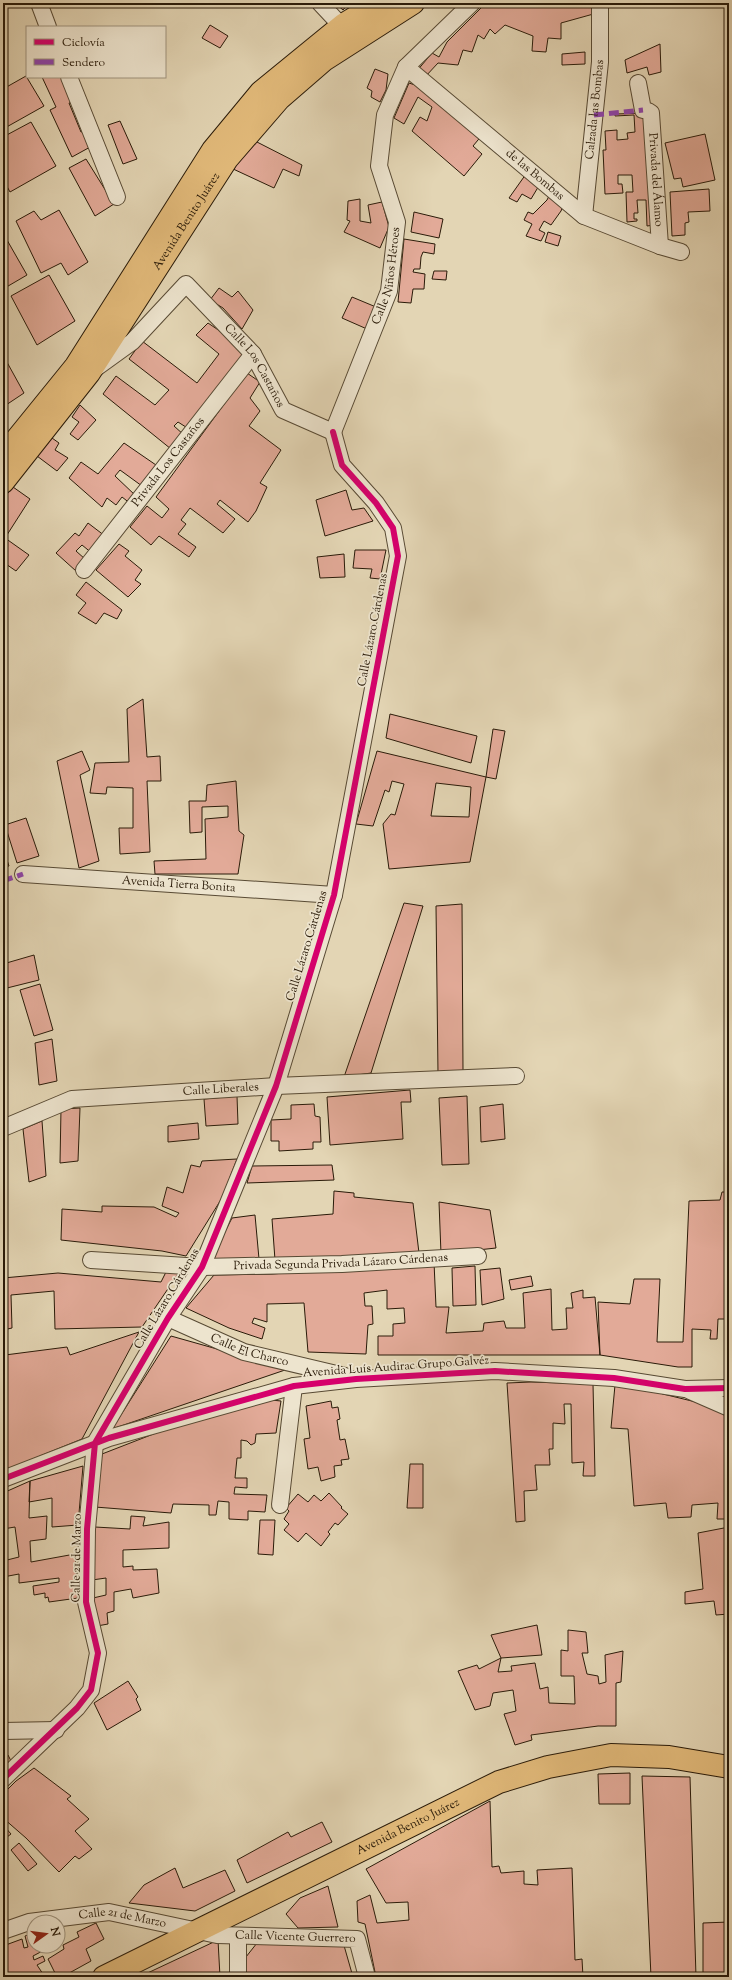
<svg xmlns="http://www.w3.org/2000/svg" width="732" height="1980" font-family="'Sorts Mill Goudy',serif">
<rect width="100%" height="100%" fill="#e3d5b4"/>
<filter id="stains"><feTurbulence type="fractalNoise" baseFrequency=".005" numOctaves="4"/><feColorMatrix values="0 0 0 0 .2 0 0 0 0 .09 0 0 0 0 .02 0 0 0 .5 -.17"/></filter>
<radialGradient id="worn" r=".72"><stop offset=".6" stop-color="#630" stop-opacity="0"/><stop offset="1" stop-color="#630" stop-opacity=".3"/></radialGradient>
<!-- building -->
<path fill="#e2aa98" stroke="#2a1b09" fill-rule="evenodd" d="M335 3H349L343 10Z
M486 3H597V13L561 23V39L548 38 546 52 532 51 533 36 505 25 495 34 490 29 484 39 478 35 472 52 463 50 458 65 438 63 425 77 416 72 432 53 439 57 447 42Z
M210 25 228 36 220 48 202 38Z
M660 44 661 72 649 75 647 67 627 73 625 60Z
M585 52V64L562 65V54Z
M375 69 388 74 386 90 380 102 371 97 372 91 367 88Z
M26 76 44 106 3 129V89Z
M42 77H63L76 101 69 103 81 132 86 131 92 146 72 157 50 110 56 107Z
M409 83 421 87 483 134 473 146 482 154 464 176 412 131 420 117 427 121 432 107 418 97 404 124 394 118Z
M648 113 654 225 647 226 646 200H637L638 213H634V219H637V221L627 222 626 192H633L632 175H618V184H622L623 193 605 194 603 150H606L605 131 617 130V140L628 139 627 133 635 132 634 115 615 116V114Z
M120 121 137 159 123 164 108 125Z
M31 122 56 166 10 192 3 179V137Z
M705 134 715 180 683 187 681 178 674 179 665 143Z
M255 141 302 165 299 176 283 169 274 188 231 168Z
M86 159 114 204 95 216 69 168Z
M526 174 540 184 531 199 522 194 517 202 509 198Z
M709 189 710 211 688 212 689 222 685 223V235L672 236 670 192Z
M550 194 564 204 561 211 551 225 544 221 539 230 545 233 541 241 526 236 532 224 524 220 528 212 533 214 547 200Z
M360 199V221L371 223 368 205 382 202 389 227 380 248 344 232 350 221 347 220 348 201Z
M59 210 88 262 68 275 61 263 41 273 16 221 34 211 41 220Z
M414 212 443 219 439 238 411 232Z
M548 232 561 236 558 246 545 242Z
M3 233 27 275 3 289Z
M404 239 435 244 434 254 423 252 421 257 420 269H414L413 272 425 274 424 289H413L411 303 398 302Z
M434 271H447L446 280 432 279Z
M49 275 75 321 37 345 11 296Z
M219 288 232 297 238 291 253 310 242 329 223 308 210 300Z
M352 297 376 307 367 329 342 318Z
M208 323 236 342 244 356 189 429 178 422 174 426 184 435 171 449 103 394 116 376 155 405 169 390 129 359 142 341 197 383 219 354 196 335Z
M3 355 24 393 3 407Z
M247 373 260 382 250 398 260 411 249 426 281 450 260 483 267 487 256 511 248 522 220 500 217 504 235 519 223 533 190 508 181 520 186 524 178 534 196 547 189 557 159 536 151 545 130 527 147 506 162 518 169 509 156 497Z
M80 405 96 420 78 440 70 434 79 422 72 417Z
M52 438 59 443 55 450 68 458 57 471 37 456Z
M124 443 156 465 142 486 120 470 115 476 136 496 131 504 122 497 116 505 107 498 102 507 69 478 81 462 98 474Z
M13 487 30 499 5 538 29 555 16 571 3 562V499Z
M346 490 352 510 364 508 373 521 325 536 316 500Z
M88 523 105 536 93 554 82 545 76 551 85 559 76 571 56 553 75 533 79 536Z
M119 544 129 551 125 556 142 570 135 580 141 584 128 597 96 570Z
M355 550H386L380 579 370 578 372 569 353 568Z
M344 554 345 577 320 578 317 557Z
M86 582 122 610 117 619 104 613 96 624 78 613 86 603 76 595Z
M143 699 147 757 160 756 161 781H147L150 852 120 854 119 828H133V788L107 787 106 794 90 793 95 763 129 762 127 709Z
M390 714 477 736 471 763 386 738Z
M493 729 505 731 496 779 486 777Z
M82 751 90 770 80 775 99 861 79 868 57 761Z
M377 751 486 777 470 862 389 869 383 824 391 814 395 815 404 784 392 781 389 792 385 790 373 826 356 824ZM436 783 471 787 469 817 431 816Z
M236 781 239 831 244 835 238 874H155L154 861 206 859 205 819 228 817V806L202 807V832L190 833 189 801H206L207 785Z
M26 818 39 856 17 863 5 825Z
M3 848 9 866 3 867Z
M404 903 423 906 371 1073 344 1077Z
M462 904 463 1071 438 1074 436 906Z
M34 955 39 980 3 989V964Z
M40 984 53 1030 34 1036 20 990Z
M52 1039 57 1081 39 1085 35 1043Z
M410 1090 411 1102H401L403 1139 330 1145 327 1097Z
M237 1096 238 1124 206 1126 204 1099Z
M467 1096 469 1164 442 1165 439 1098Z
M314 1104 315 1116 320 1117 321 1142H313V1149L279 1151V1141H271V1120L291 1119V1105Z
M503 1104 505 1139 481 1142 480 1107Z
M80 1108 78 1161 60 1163 61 1109Z
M42 1121 46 1176 29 1182 23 1129Z
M198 1123 199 1139 168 1142V1126Z
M237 1159 222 1198 186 1256 162 1251 61 1240 62 1209 102 1212V1206L154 1207 176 1217 179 1213 162 1206 167 1187 183 1193 191 1165 200 1167 202 1161Z
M332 1165 334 1180 247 1183 252 1166Z
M334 1191 354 1193V1197L413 1203 419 1253 275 1260 272 1219 333 1214Z
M722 1192H729V1319H718L717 1339H710L711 1330 692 1329V1367H678L600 1355 598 1302 630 1304 634 1279H660L657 1342H683L689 1201 720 1200Z
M439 1202 490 1210 496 1248 441 1254Z
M255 1215 259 1259 210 1261 232 1218Z
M434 1262 436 1307H449L446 1333 483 1331 484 1323 504 1321 506 1328H525L523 1293 551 1289 552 1330 567 1329 566 1308H573L571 1293 583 1290V1298L595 1297 600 1355H378V1336H393V1324L405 1323 404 1308 387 1309V1290L364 1293 365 1306H372L373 1324 368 1325 366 1354 308 1352 304 1303 267 1304V1322L254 1318 252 1323 265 1328 262 1339 229 1328 186 1308 214 1275 272 1274Z
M475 1266 476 1305 453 1306 452 1268Z
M500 1268 504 1299 482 1305 480 1270Z
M167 1270 178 1274 142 1327 55 1329 54 1291 11 1295 12 1328 3 1330V1278L58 1273 161 1282Z
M531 1276 533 1286 511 1290 509 1280Z
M139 1332 82 1439 3 1471V1348L5 1355 67 1347 70 1355Z
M171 1336 288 1369 112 1429Z
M531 1382 593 1384 595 1476H583L584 1462 572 1463 571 1404H564L565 1424 553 1423V1449H549L550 1465H535L537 1490 524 1491 525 1521 516 1522 507 1383Z
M615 1385H637L663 1394 729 1410V1519H717L718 1503 692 1505 691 1517 668 1518 666 1503 634 1506 628 1429 611 1428Z
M261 1399 281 1401 276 1433 256 1434 255 1443 251 1445 247 1441 241 1440V1458H237L235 1478H247V1488L235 1487 234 1494 267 1495 265 1512 248 1511V1520L229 1519V1502L218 1501 216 1515H209V1505L173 1504 171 1513 95 1507 102 1454 174 1426Z
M331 1401 332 1408 338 1407 340 1419 337 1420 340 1440 345 1439 349 1459 341 1460 342 1465 334 1466 335 1477 321 1481 318 1467 308 1469 304 1439 310 1438 306 1406Z
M410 1464H423V1508H407Z
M83 1466 78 1525 52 1527V1498L29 1502 30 1481Z
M30 1481 29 1518 47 1516 46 1539 30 1541 31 1562 75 1554 78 1598 49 1602 48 1597 45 1598V1593L34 1595 33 1586 59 1582V1578L19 1583V1574L3 1577V1561L19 1557 15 1527 3 1529V1493Z
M329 1493 342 1507 341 1508 348 1514 338 1525 335 1523 328 1532 330 1534 321 1546 306 1533 298 1542 284 1530 289 1524 284 1519 289 1511 286 1508 298 1494 308 1502 314 1495 321 1501Z
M131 1516 145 1517 143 1526 169 1522V1548L123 1550V1567L133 1566V1570L157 1569 159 1593 133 1598 131 1589 114 1592V1611L107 1613 108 1624 97 1626 93 1598 106 1595V1578L92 1580 91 1542 95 1527 130 1529Z
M260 1520H275L273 1555 258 1554Z
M729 1527V1614L716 1615 714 1601 685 1604V1592L703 1589 698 1533Z
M537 1625 542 1655 501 1658 491 1635Z
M568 1630 586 1632 588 1653H582L587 1674 598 1676 599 1684 606 1682 605 1655 623 1651 621 1682 616 1683V1726H598L531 1735 532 1740 515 1745 504 1714 516 1711 513 1690 493 1693 490 1706 475 1710 458 1671 477 1665 479 1669 501 1658 498 1672 512 1671 511 1666 535 1663 540 1689 548 1687 549 1703 575 1704 574 1676H561V1650L568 1651Z
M128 1681 138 1697 136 1699 141 1710 107 1730 94 1703Z
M8 1755 14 1767 3 1773V1757Z
M34 1768 71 1796 67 1799 89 1819 75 1831 92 1849 79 1859 75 1856 59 1872 26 1838 3 1818V1794L16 1781Z
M630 1773V1804H599L598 1774Z
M642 1776 690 1777 696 1977H651Z
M490 1801 492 1867 499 1866 501 1873 524 1871V1884L538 1885 537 1870 572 1868 575 1960 582 1959 583 1977H376L365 1924 358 1922 357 1901 370 1895 377 1923 409 1920 408 1902 386 1903 366 1869Z
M322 1822 332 1842 247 1883 237 1860 288 1832 291 1837Z
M4 1826 11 1834 3 1840V1827Z
M19 1843 37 1864 28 1871 11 1850Z
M175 1868 183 1888 225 1870 235 1891 195 1911 129 1903 144 1885Z
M328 1886 338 1927 298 1928 286 1914 300 1898Z
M729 1922V1973L703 1974V1923Z
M96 1923 104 1939 86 1949 91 1961 62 1977H57L48 1959 64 1949 63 1945 79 1937 77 1932Z
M34 1933V1946L50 1947 33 1956 34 1960 43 1956 45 1961 37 1965 45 1977H3V1946L22 1939 24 1948 28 1947 25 1936Z
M218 1940 220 1977H139Z
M343 1942 353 1977H243L242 1962 257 1943Z"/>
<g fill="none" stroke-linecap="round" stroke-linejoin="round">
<!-- street casing -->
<g stroke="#584a34" stroke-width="18">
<g id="street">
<path d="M39 3 48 27"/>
<path d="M320 3 349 34"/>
<path id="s1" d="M406 67 584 216 660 246 681 252"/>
<path d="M69 77 117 197"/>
<path id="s2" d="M638 83 643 110 648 111 651 113 660 246"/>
<path id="s3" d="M584 216 600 62V3"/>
<path id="s4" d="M96 368 132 342 186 284 253 354 283 410 333 432"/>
<path id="s5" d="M333 432 389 291 397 222 379 166 385 115 406 67 472 3"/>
<path id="s6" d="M84 570 253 354"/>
<path id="s7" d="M23 874 334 895"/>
<path id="s8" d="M3 1128 72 1099 276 1086 516 1076"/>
<path id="s9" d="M91 1260 202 1267 342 1264 478 1256"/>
<path id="s10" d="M168 1318 244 1352 345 1376"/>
<path d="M690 1391 729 1408"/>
<path d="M3 1479 109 1438 294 1386 356 1379 495 1371 614 1378 685 1389 729 1388"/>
<path d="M280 1505 294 1386"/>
<path d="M3 1731 56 1730"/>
<path d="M3 1779 77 1708 91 1690 98 1653 86 1602 87 1529 95 1443 168 1318 202 1267 276 1086 334 895 398 556 393 528 376 503 342 465 333 432"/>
<path id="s11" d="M3 1931 29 1922 109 1912 217 1935 357 1939 367 1977"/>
<path d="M238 1937V1977"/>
</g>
</g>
<!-- primary casing -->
<g stroke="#2a1b09" stroke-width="24">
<g id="primary">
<path d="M3 456 76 366 213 150 261 92 343 25 379 3"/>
<path id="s12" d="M3 482 89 373 227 159 279 99 324 60 413 3"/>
<path id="s13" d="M104 1977 499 1782 548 1767 611 1755 669 1757 729 1767"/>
</g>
</g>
<!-- street -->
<use href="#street" stroke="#ede4ce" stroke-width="16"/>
<!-- primary -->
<use href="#primary" stroke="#e2ba7a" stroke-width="22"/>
<!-- quiet -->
<path stroke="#8e44ad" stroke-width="5" stroke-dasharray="10 5" stroke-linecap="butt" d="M594 115 643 110
M3 881 23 874"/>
<!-- cycleway casing -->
<g stroke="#ede4ce" stroke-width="8">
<path id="cycleway" d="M3 1479 109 1438 294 1386 356 1379 495 1371 614 1378 685 1389 729 1388
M3 1779 77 1708 91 1690 98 1653 86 1602 87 1529 95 1443 168 1318 202 1267 276 1086 334 895 398 556 393 528 376 503 342 465 333 432"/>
</g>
<!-- cycleway -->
<use href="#cycleway" stroke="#d6006c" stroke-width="6"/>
</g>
<g text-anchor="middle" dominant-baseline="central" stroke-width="3.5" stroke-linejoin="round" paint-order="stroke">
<!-- street labels -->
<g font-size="12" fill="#2a1b09" stroke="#ede4ce">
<text stroke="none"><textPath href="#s3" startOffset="107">Calzada las Bombas</textPath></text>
<text stroke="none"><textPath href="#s1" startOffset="168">de las Bombas</textPath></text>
<text stroke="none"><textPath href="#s2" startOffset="103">Privada del Álamo</textPath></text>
<text stroke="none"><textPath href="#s12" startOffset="319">Avenida Benito Juárez</textPath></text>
<text stroke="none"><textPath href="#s5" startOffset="166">Calle Niños Héroes</textPath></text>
<text stroke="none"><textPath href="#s4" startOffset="231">Calle Los Castaños</textPath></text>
<text stroke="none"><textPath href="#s6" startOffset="137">Privada Los Castaños</textPath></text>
<text transform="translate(373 630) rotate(-79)">Calle Lázaro Cárdenas</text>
<text stroke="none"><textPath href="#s7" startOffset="156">Avenida Tierra Bonita</textPath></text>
<text transform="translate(307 946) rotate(-73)">Calle Lázaro Cárdenas</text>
<text stroke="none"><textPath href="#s8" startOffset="224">Calle Liberales</textPath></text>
<text stroke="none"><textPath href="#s9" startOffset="250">Privada Segunda Privada Lázaro Cárdenas</textPath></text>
<text transform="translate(167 1299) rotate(-59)">Calle Lázaro Cárdenas</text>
<text stroke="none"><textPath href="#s10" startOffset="88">Calle El Charco</textPath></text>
<text transform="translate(396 1367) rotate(-4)">Avenida Luís Audirac Grupo Galvéz</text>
<text transform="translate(77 1558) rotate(-89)">Calle 21 de Marzo</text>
<text stroke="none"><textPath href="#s13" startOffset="339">Avenida Benito Juárez</textPath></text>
<text stroke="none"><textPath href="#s11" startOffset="122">Calle 21 de Marzo</textPath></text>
<text stroke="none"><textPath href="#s11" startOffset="297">Calle Vicente Guerrero</textPath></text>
</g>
</g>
<!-- margin -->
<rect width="732" height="1980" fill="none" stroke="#e3d5b4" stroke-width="16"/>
<rect x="4" y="4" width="724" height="1972" fill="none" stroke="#2a1b09" stroke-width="2"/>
<rect x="8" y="8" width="716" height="1964" fill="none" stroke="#2a1b09"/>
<!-- legend -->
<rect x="26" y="26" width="140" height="52" fill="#ede4ce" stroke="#9f947f"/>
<rect x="34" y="39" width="20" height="6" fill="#d6006c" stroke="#9f947f"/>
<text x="62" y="46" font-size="12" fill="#2a1b09">Ciclovía</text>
<rect x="34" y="59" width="20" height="6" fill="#8e44ad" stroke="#9f947f"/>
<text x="62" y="66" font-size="12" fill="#2a1b09">Sendero</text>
<!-- north arrow -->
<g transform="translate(46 1934) rotate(76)"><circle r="19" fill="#ede4ce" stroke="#9f947f"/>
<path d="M0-3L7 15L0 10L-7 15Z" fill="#8f2418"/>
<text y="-6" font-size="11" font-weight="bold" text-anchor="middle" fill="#2a1b09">N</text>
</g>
<rect width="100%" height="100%" filter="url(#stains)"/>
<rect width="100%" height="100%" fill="url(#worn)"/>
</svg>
